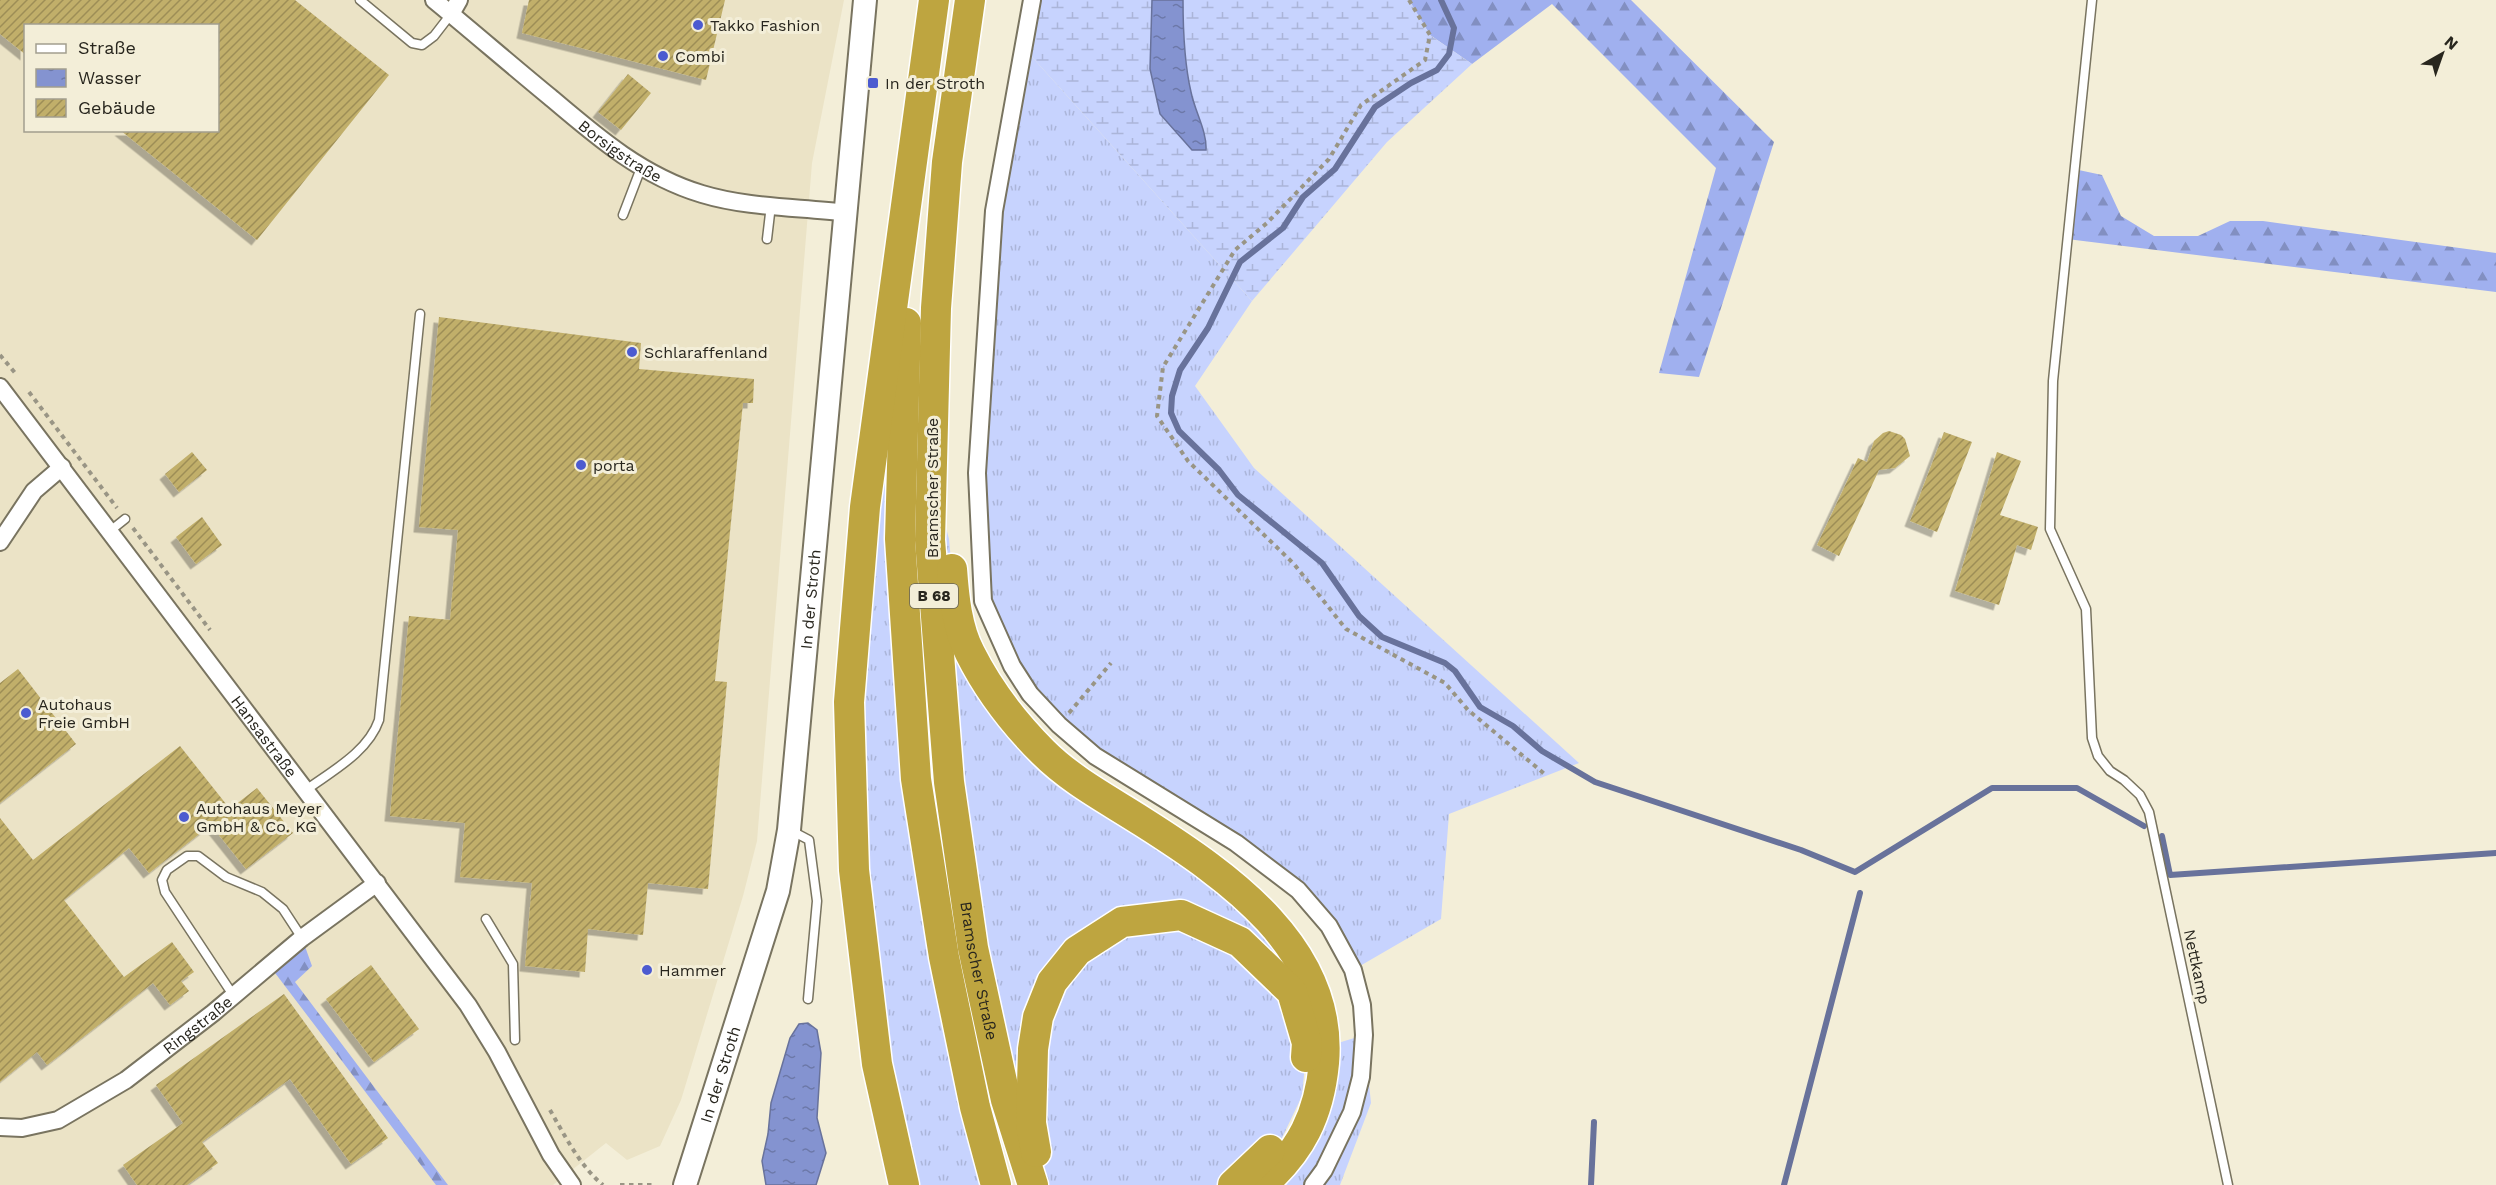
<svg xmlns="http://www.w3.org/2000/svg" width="2496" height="1185" font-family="'Work Sans',sans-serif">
<defs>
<pattern id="grass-tufts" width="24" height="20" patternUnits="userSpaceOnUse" patternTransform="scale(1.5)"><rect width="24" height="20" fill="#c7d3fe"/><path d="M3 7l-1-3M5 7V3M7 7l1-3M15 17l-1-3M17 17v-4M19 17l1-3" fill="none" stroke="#abb5d9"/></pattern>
<pattern id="forest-firs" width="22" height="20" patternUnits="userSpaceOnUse" patternTransform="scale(1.5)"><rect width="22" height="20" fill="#a0b0ef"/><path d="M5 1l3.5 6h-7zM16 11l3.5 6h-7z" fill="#828fc1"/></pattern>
<pattern id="wetland-marsh" width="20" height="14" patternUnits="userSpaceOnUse" patternTransform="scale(1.5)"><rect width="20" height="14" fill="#c7d3fe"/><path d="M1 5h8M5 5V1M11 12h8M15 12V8" fill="none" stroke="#abb5d9"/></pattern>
<pattern id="water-ripples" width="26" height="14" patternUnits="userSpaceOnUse" patternTransform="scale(1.5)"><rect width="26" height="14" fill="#8493d0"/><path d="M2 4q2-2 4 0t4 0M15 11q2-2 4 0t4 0" fill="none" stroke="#6c78a8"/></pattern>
<pattern id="building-hatch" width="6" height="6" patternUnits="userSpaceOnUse" patternTransform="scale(1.5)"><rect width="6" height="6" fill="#c1af6a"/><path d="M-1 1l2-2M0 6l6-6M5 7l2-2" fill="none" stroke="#9d8e57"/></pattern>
<filter id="shadow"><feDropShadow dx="-5.5" dy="5.5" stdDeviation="0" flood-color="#0004"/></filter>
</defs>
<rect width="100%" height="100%" fill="#f3eed8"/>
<!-- built -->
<path fill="#ebe3c6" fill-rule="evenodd" d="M0 0H844L812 163 757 841 743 896 681 1100 660 1146 627 1160 606 1143 553 1185H0ZM26 26H218V130H26Z"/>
<!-- grass -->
<path fill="url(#grass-tufts)" d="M1024 48 1252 301 1195 386 1254 468 1579 763 1449 814 1441 919 1353 970 1298 890 1059 725 996 634 979 559 994 211Z
M911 155 900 539 982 1185H904L849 702Z
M931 472 949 539 955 603 1000 702 1298 957 1307 1043 1302 1096 1281 1140 1233 1185H1033L973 948Z
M1364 1035 1371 1103 1340 1185H1261L1282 1167 1325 1047Z"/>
<!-- forest -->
<path fill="url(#forest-firs)" d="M1409 0H1631L1774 142 1699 377 1659 373 1716 168 1552 4 1472 64 1430 35Z
M2074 169 2102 175 2121 216 2154 236H2198L2230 221H2263L2496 253V292L2067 239Z
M302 938 312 966 295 982 448 1185H436L269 965Z"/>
<!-- wetland -->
<path fill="url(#wetland-marsh)" d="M1032 0H1409L1430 35 1472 64 1387 142 1252 301 1024 48Z"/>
<!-- water -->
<path fill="url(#water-ripples)" stroke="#68729b" stroke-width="1.5" d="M1152 0H1183C1183 31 1184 62 1191 92 1195 112 1207 131 1206 150H1192L1160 114 1150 69Z
M808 1023 817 1030 821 1053 817 1118 826 1153 816 1185H766L762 1161 768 1134 771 1103 790 1038 799 1024Z"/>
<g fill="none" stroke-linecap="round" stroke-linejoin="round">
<!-- stream -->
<path stroke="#68729b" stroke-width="6" d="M1441 0 1454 28 1449 54 1437 70 1411 83 1375 107 1335 169 1303 197 1283 228 1240 262 1208 328 1180 370 1172 396 1171 413 1179 431 1219 470 1238 495 1322 563 1359 616 1382 637 1445 663 1455 671 1480 707 1513 726 1542 751 1595 782 1801 850 1855 872 1992 788H2077L2144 826
M2162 836 2170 875 2496 853
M1591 1185 1594 1122
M1784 1185 1860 893"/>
</g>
<!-- building -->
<path fill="url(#building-hatch)" filter="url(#shadow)" d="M0 0H295L389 75 257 240 120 130H218V26H26V55L0 34Z
M529 0H725L706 80 522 33Z
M628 74 651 93 621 130 598 112Z
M439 317 641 343 639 369 754 379 753 403H743L715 681 727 682 708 889 648 883 643 935 588 929 585 972 525 966 532 883 460 877 465 823 390 816 409 616 450 620 458 530 419 527Z
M1889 431 1901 435 1905 439 1910 456 1895 468 1879 470 1839 556 1817 545 1858 458 1867 462 1874 441 1883 433Z
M1944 432 1972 442 1937 532 1910 521Z
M192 452 207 470 179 492 165 474Z
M1997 452 2021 461 2000 515 2038 527 2031 550 2017 545 1999 605 1955 591Z
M202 517 222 545 196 564 176 537Z
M18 669 76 744 0 803V683Z
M180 746 230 809 257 788 293 833 246 869 211 825 149 873 129 848 64 900 124 977 172 942 194 972 181 981 189 991 170 1005 153 983 47 1065 37 1052 0 1082V818L33 860Z
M371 965 419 1029 374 1062 326 999Z
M284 994 388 1138 351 1164 290 1079 202 1142 218 1163 187 1185H137L123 1165 183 1123 156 1085Z"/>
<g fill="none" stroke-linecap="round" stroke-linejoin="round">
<!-- lane casing -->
<g stroke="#797460" stroke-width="11">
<path id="lane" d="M360 0 412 43 422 45 434 36 451 14
M2092 0 2053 381 2050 529 2086 609 2092 738 2098 756 2110 771 2124 780 2140 795 2149 812 2228 1185
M623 215 641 168
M767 239 771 205
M110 531 125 519
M306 790C332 771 368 752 379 720L420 314
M790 830 809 840 817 901 808 999
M486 919 513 964 515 1040
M233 995 165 892 162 880 167 870 187 856H198L226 877 262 892 283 909 302 938"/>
</g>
<!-- street casing -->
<g stroke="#797460" stroke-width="20">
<g id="street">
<path id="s1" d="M434 0C473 32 511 65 550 97 597 137 642 176 702 194 748 208 800 207 847 213"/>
<path d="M1032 0 994 211 977 473 983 601 1012 666 1030 694 1059 725 1095 756 1236 843 1298 890 1329 926 1353 970 1362 1005 1364 1035 1361 1077 1352 1112 1324 1170 1313 1185"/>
<path d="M451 14 459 0"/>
<path id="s2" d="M0 387 468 1005 497 1052 551 1155 572 1185"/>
<path d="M0 542 34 491 62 467"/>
<path id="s3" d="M0 1127 22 1128 58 1120 126 1080 213 1013 302 938 377 883"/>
</g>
</g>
<!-- secondary casing -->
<g stroke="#797460" stroke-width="26">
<g id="secondary">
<path id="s4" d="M685 1185 778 891 789 830 865 0"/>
</g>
</g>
<!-- highway casing -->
<g stroke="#fff" stroke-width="33">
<g id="highway">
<path id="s5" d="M970 0 947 162 936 308 930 540 949 782 973 948 1006 1100 1033 1185"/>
<path d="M906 323 900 539 916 779 944 957 975 1107 996 1185"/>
<path d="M952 569C954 597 957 628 970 653 988 689 1015 724 1043 752 1072 781 1109 800 1143 822 1228 876 1334 949 1324 1063 1319 1115 1301 1151 1262 1185"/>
<path d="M1036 1152 1031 1123 1033 1049 1038 1017 1052 982 1077 951 1122 922 1181 915 1240 942 1292 992 1307 1043 1306 1057"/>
<path d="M904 1185 877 1064 854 870 849 702 865 507 934 0"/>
<path d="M1233 1185 1270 1150"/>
</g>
</g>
<!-- path -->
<path stroke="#999585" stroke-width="4" stroke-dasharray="4.5 4.5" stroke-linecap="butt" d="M1409 0 1430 35 1425 60 1361 105 1329 159 1267 223 1235 250 1163 367 1157 416 1188 461 1294 564 1346 629 1445 683 1468 710 1547 776
M0 355 16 374
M29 392 117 508
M133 528 210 630
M1069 713 1111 663
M550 1110C565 1136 580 1166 603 1185
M620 1185H656"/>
<!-- lane -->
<use href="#lane" stroke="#fff" stroke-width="8"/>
<!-- street -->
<use href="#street" stroke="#fff" stroke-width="16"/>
<!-- secondary -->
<use href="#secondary" stroke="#fff" stroke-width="22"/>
<!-- highway -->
<use href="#highway" stroke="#bea540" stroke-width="30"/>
</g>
<!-- markers -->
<g fill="#4c5bd0" stroke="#f3eed8" stroke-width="2">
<circle cx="698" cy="25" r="6"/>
<circle cx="663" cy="56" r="6"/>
<rect x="867" y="77" width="12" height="12" rx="3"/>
<circle cx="632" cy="352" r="6"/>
<circle cx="581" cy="465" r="6"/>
<circle cx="26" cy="713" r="6"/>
<circle cx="184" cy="817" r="6"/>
<circle cx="647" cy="970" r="6"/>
</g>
<g text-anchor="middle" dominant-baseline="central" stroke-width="6" stroke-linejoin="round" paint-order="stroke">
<!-- shield labels -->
<rect fill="#f3eed8" stroke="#656256" stroke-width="1.5" x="910" y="584" width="48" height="24" rx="4.5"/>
<g font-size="15" font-weight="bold" fill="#28261e">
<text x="934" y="596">B 68</text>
</g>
<!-- poi labels -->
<g font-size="16" fill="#28261e" stroke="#f3eed8" text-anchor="start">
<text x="710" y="25">Takko Fashion</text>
<text x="675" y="56">Combi</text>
<text x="885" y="83">In der Stroth</text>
<text x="644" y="352">Schlaraffenland</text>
<text x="593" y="465">porta</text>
<text x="38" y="704">Autohaus<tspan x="38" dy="18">Freie GmbH</tspan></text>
<text x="196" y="808">Autohaus Meyer<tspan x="196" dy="18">GmbH &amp; Co. KG</tspan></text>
<text x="659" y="970">Hammer</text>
</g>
<!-- street labels -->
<g font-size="16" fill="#28261e" stroke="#f3eed8">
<text stroke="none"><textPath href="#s1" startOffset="240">Borsigstraße</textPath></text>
<text transform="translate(932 488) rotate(-90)">Bramscher Straße</text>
<text stroke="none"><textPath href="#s4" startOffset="602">In der Stroth</textPath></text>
<text stroke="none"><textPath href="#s2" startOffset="438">Hansastraße</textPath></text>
<text transform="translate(2197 967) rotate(78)">Nettkamp</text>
<text stroke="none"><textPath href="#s5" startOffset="976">Bramscher Straße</textPath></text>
<text stroke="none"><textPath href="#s3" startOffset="228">Ringstraße</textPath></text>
<text stroke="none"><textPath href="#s4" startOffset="116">In der Stroth</textPath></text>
</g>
</g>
<!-- legend -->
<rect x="24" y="24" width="195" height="108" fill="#f3eed8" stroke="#a29e8e" stroke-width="1.5"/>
<rect x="36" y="44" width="30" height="9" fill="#ffffff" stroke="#a29e8e" stroke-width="1.5"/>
<text x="78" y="54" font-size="18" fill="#28261e">Straße</text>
<rect x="36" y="69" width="30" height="18" fill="url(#water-ripples)" stroke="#a29e8e" stroke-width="1.5"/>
<text x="78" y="84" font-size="18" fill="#28261e">Wasser</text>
<rect x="36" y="99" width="30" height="18" fill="url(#building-hatch)" stroke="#a29e8e" stroke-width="1.5"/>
<text x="78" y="114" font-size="18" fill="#28261e">Gebäude</text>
<!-- north arrow -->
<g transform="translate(2442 54) rotate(40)" stroke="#f3eed8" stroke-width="4.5" paint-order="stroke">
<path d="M0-4.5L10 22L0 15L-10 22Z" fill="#28261e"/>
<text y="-9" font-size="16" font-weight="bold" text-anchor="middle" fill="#28261e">N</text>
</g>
</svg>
